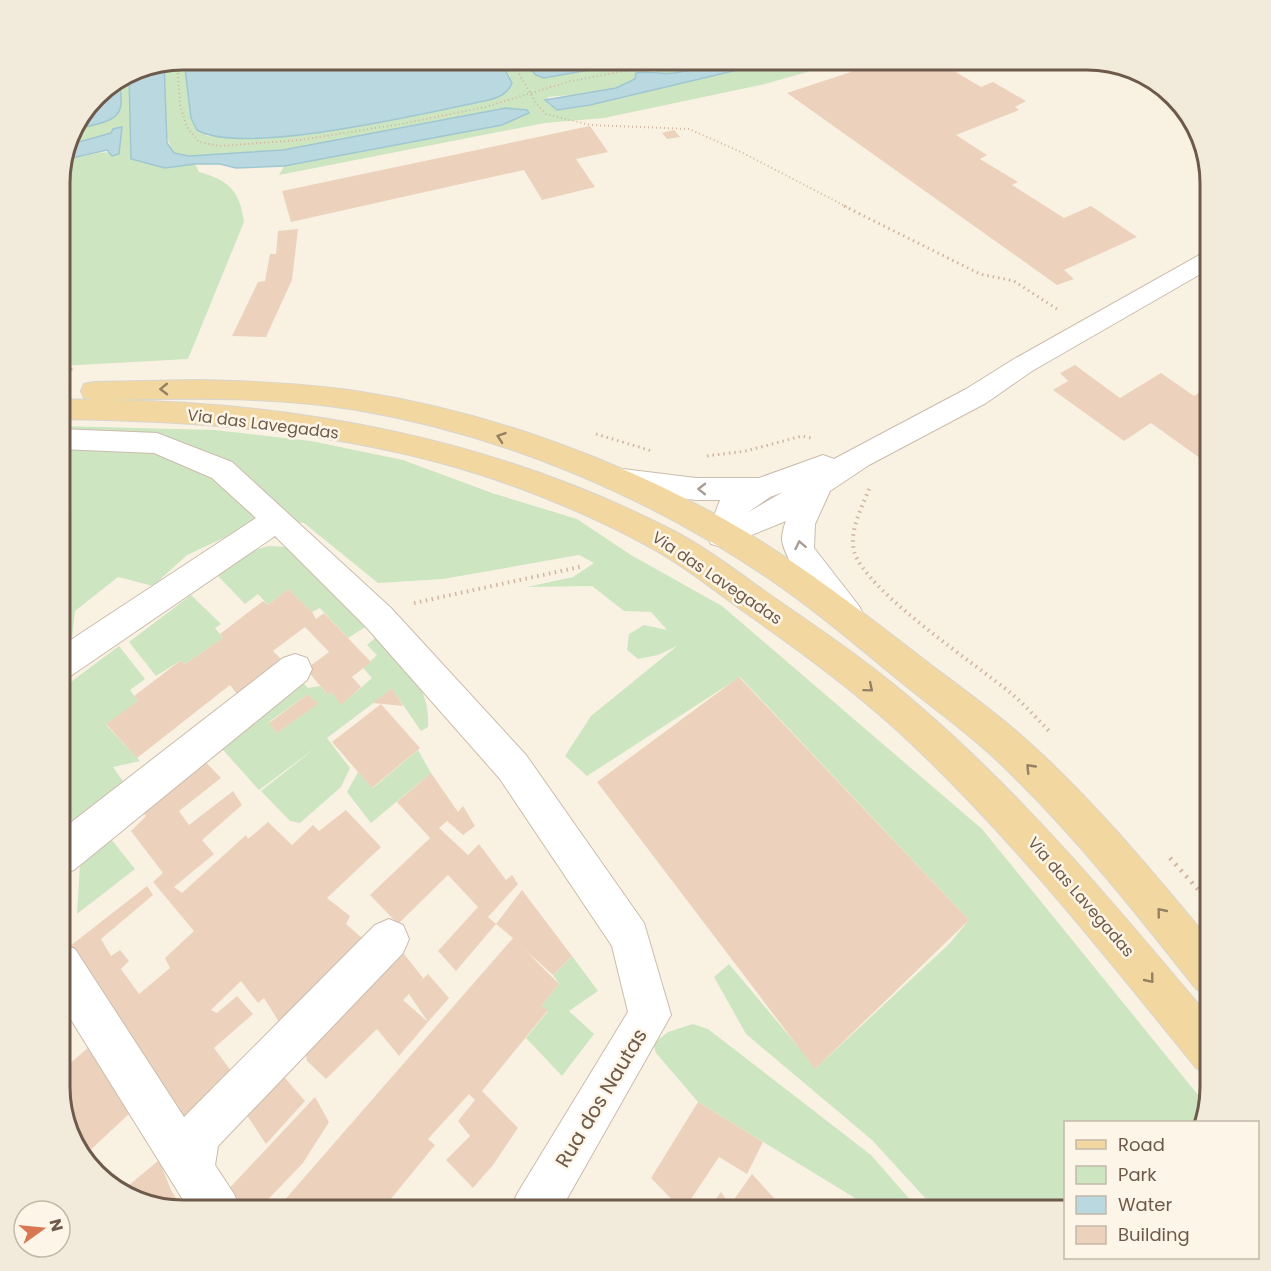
<svg xmlns="http://www.w3.org/2000/svg" width="1271" height="1271" font-family="Poppins,sans-serif">
<rect width="100%" height="100%" fill="#f9f2e2"/>
<!-- green -->
<path fill="#cee5c2" fill-rule="evenodd" d="M184 60 191 118 207 136 249 139 293 136 489 100 501 96 510 76 500 60H522L536 75 544 78 645 60H731L674 73 663 74 653 70 636 73 635 79 616 88 591 93 548 97 547 103 557 110 590 105 754 66 762 70H773L774 63 849 60 765 84 604 118 545 123 279 175 284 166 518 108 283 150 189 156 174 153C159 129 164 92 164 64Z
M129 74 131 159 165 168 195 164 199 172C229 180 240 191 244 222L188 359 60 366V175L65 157C84 160 100 148 119 154L121 127 100 138 68 145 73 129 108 120 121 108 119 80Z
M60 426 215 430 311 441 403 460 492 493 577 519 631 555 722 606 982 829 1207 1106 1204 1122H1066L1065 1211H937L872 1140 746 1034 714 977 729 964 816 1068 949 944 969 920 740 677 587 776 565 756 591 716 677 646 658 655 638 659 627 650 629 634 644 625 667 630 651 612 624 611 592 586 527 587 573 577 594 563 579 555 443 579 378 583 304 523 267 518 187 555 153 586 118 577 75 611 70 657 60 598Z
M269 546 288 547 367 626 348 638 320 608 312 612 288 589 268 605 258 594 245 604 218 576 247 552Z
M191 595 221 624 215 628 223 638 185 664 180 661 156 676 129 642Z
M376 637C403 666 431 684 428 727L421 731 392 689 327 738 350 768 341 787 300 823 290 821 261 791 318 746 259 790 215 741 297 676 308 688 320 686 328 695 332 692 342 704 372 678 363 668 377 655 367 645ZM308 694 317 704 277 733 269 722Z
M119 646 145 679 130 690 138 701 106 725 140 761 113 767 129 790 77 830 60 797V690Z
M418 750 431 773 371 823 347 792 358 772 373 788Z
M103 829 135 869 77 914 81 848Z
M572 956 598 991 569 1011 594 1034 562 1076 526 1038 548 1011 541 1006 559 984 553 975Z
M693 1024 708 1029 871 1155 920 1211H861L863 1203 698 1102 656 1053 653 1044 668 1032Z"/>
<!-- water -->
<path fill="#b9d8e0" stroke="#a0c7d1" stroke-width="1.5" d="M184 60H500L512 83C508 94 499 97 489 100 431 112 243 157 197 130L191 118Z
M522 60H645L544 78 536 75Z
M731 60H794L774 63V70H762L754 66 590 105 557 110 545 100 616 88 635 79 636 73C650 70 660 75 674 73 693 70 712 64 731 60Z
M164 64 167 143 174 153 189 156 283 150 506 108 527 110 529 113 502 125 284 166 236 168 220 164H195L165 168 131 159 129 74 137 69Z
M119 80C120 88 123 101 120 109 116 124 85 126 73 129L102 91Z
M122 127 119 154 112 156 107 150 72 158 65 157 68 145 111 133 113 129Z"/>
<!-- building -->
<path fill="#ecd2bd" d="M887 60H904L919 69 939 62 981 87 993 82 1026 101 1015 107 1019 110 956 135 987 155 980 159 1018 182 1012 185 1064 218 1091 206 1137 237 1064 270 1074 279 1057 285 787 93Z
M590 126 608 152 576 159 595 187 542 200 524 170 291 222 282 191Z
M674 130 680 137 667 139 662 133Z
M298 229 292 280 266 337 232 336 258 282 265 281 270 254H276L278 231Z
M1075 365 1120 398 1161 373 1194 396 1211 385V466L1151 423 1124 441 1053 390 1068 381 1060 373Z
M288 589 312 612 316 619 324 613 371 662 352 677 361 687 341 705 332 692 328 695 306 669 329 652 305 627 273 651 290 668 240 698 230 685 137 758 106 724 138 701 134 696 180 661 185 664 223 638 220 634 263 601 268 605Z
M739 677 969 920 815 1069 597 782Z
M392 688 403 706 373 703Z
M308 694 318 704 277 733 269 723Z
M381 704 420 748 372 788 332 742Z
M198 754 221 778 179 811 189 825 233 791 242 805 202 840 214 854 174 887 182 893 246 835 248 839 268 822 292 845 313 825 319 831 346 810 381 847 327 898 350 916 346 924 370 945 284 1030 264 998 270 993 258 1003 241 981 211 1010 217 1013 237 996 253 1014 214 1048 238 1080 185 1131 65 950 147 886 153 895 101 939 111 956 120 950 129 961 121 969 139 994 170 968 165 958 194 931 153 882 163 873 131 831 146 816 136 805Z
M431 773 458 812 463 806 475 826 463 835 447 821 439 828 468 855 479 844 506 880 512 875 518 884 488 917 496 924 456 971 438 951 478 907 448 875 398 924 370 895 430 838 397 802Z
M522 890 572 956 553 975 524 949 559 984 541 1006 548 1010 482 1091 518 1128 493 1165 473 1188 446 1160 470 1136 458 1121 475 1100 469 1094 428 1139 435 1145 381 1211H275L513 938 496 924Z
M401 950 423 978 418 983 428 974 449 998 428 1022 409 994 403 1000 428 1022 399 1056 377 1029 326 1079 307 1061 304 1043Z
M90 1046 130 1113 83 1157 69 1134 60 1088V1072Z
M279 1071 305 1101 266 1144 242 1108Z
M315 1097 329 1122 303 1163 257 1211H234L222 1196Z
M698 1102 763 1142 747 1174 719 1157 683 1211 651 1178Z
M159 1160 171 1190 184 1211 136 1201 122 1191Z
M752 1174 786 1211H707L721 1192 730 1205Z"/>
<g fill="none" stroke-linecap="round" stroke-linejoin="round">
<!-- minor casing -->
<g stroke="#cbbcad" stroke-width="2">
<path id="minor" d="M1211 251V268L1032 371 986 403 869 465 830 491 815 524 814 548 859 606 864 616 859 626C852 628 845 631 837 626 823 617 782 556 782 539 782 533 784 526 786 521L722 547 711 544 707 535 720 500H696L615 490 605 487 600 479 605 471 615 468 696 478H759L823 455 834 459 966 389 1014 359 1203 253ZM783 492 747 513 770 497Z
M60 429 157 433 232 462 391 608 526 755 644 923 671 1015 560 1211H510L517 1194 628 1012 612 946 500 779 367 628 275 536 72 675 60 680V647L256 518 212 478 154 453 60 449Z
M295 654 307 658 312 669 307 680 74 870 60 875V831L283 658Z
M389 919 403 925 409 939 403 953 218 1146 215 1165 234 1194 241 1211H190L60 1002V943L75 949 184 1117 375 925Z"/>
</g>
<!-- major casing -->
<g stroke="#d9d4d0" stroke-width="2">
<path id="major" d="M194 380C248 381 302 383 356 391 491 412 629 462 746 532 803 567 856 607 909 648 947 678 987 705 1023 737 1092 798 1152 871 1211 942V995L1196 989C1137 914 1078 840 1010 773 975 738 934 709 896 678 854 643 812 608 768 578 646 495 503 435 357 410 276 397 193 398 111 400 302 403 495 440 666 527 705 546 740 574 776 599 827 634 878 669 924 710 1030 802 1121 912 1211 1019V1075L1196 1068C1103 953 1009 834 900 733 851 688 797 649 743 611 711 588 680 563 646 545 602 521 555 501 508 484 364 433 211 421 60 419V399L92 400 84 398 81 391 84 384 94 382Z"/>
</g>
<!-- path-far3 -->
<path stroke="#d0b6a0" stroke-width="2" stroke-dasharray="1 3" stroke-linecap="butt" d="M511 60 536 103 546 114 590 125 689 129 741 152 847 207
M177 61 180 105 187 127 199 142 220 146 300 140 401 124 485 107 571 81 683 60"/>
<!-- path-far2 -->
<path stroke="#d0b6a0" stroke-width="3" stroke-dasharray="1.5 4" stroke-linecap="butt" d="M844 206 980 274 1014 281 1060 311
M60 370 75 369
M596 434 652 451
M707 456 746 451 802 436 811 438"/>
<!-- path-far1 -->
<path stroke="#d0b6a0" stroke-width="4" stroke-dasharray="1.5 4.5" stroke-linecap="butt" d="M869 489C862 507 849 531 854 551 865 591 977 665 1012 694 1026 706 1038 720 1051 733
M414 603 584 566"/>
<!-- path -->
<path stroke="#d0b6a0" stroke-width="4.5" stroke-dasharray="2 6" stroke-linecap="butt" d="M1170 858 1211 904"/>
<!-- minor -->
<use href="#minor" fill="#fff" fill-rule="evenodd"/>
<!-- major -->
<use href="#major" fill="#f2d8a0" fill-rule="evenodd"/>
</g>
<!-- one-way arrows -->
<defs><path id="oneway-chevron" d="M-2-3.5L2.5 0L-2 3.5" fill="none" stroke-width="1.6" stroke-linecap="round" stroke-linejoin="round" transform="scale(1.5)"/></defs>
<g stroke="#968064">
<use href="#oneway-chevron" transform="translate(164 389) rotate(179)"/>
<use href="#oneway-chevron" transform="translate(501 437) rotate(-161)"/>
<use href="#oneway-chevron" transform="translate(869 688) rotate(40)"/>
<use href="#oneway-chevron" transform="translate(1030 768) rotate(-134)"/>
<use href="#oneway-chevron" transform="translate(1161 912) rotate(-129)"/>
<use href="#oneway-chevron" transform="translate(1150 979) rotate(51)"/>
</g>
<g stroke="#a89c93">
<use href="#oneway-chevron" transform="translate(702 489) rotate(-179)"/>
<use href="#oneway-chevron" transform="translate(800 545) rotate(-102)"/>
</g>
<g text-anchor="middle" dominant-baseline="central" stroke-width="5" stroke-linejoin="round" paint-order="stroke">
<!-- street labels -->
<g font-size="16" fill="#6e5a4b" stroke="#fdf6e8">
<text transform="translate(263 424) rotate(7)">Via das Lavegadas</text>
<text transform="translate(717 578) rotate(34)">Via das Lavegadas</text>
<text transform="translate(1081 897) rotate(49)">Via das Lavegadas</text>
</g>
<!-- near-street labels -->
<g font-size="20" fill="#6e5a4b" stroke="#fdf6e8">
<text transform="translate(601 1098) rotate(-59)">Rua dos Nautas</text>
</g>
</g>
<!-- crop -->
<path d="M0 0H1271V1271H0ZM183 70H1087A113 113 0 0 1 1200 183V1087A113 113 0 0 1 1087 1200H183A113 113 0 0 1 70 1087V183A113 113 0 0 1 183 70Z" fill="#f2eadb" fill-rule="evenodd"/>
<path fill="none" stroke="#6e5a4b" stroke-width="3" d="M183 70H1087A113 113 0 0 1 1200 183V1087A113 113 0 0 1 1087 1200H183A113 113 0 0 1 70 1087V183A113 113 0 0 1 183 70Z"/>
<!-- legend -->
<rect x="1064" y="1121" width="195" height="138" fill="#fdf6e8" stroke="#c4b8a9" stroke-width="1.5"/>
<rect x="1076" y="1140" width="30" height="9" fill="#f2d8a0" stroke="#c4b8a9" stroke-width="1.5"/>
<text x="1118" y="1151" font-size="18" fill="#6e5a4b">Road</text>
<rect x="1076" y="1166" width="30" height="18" fill="#cee5c2" stroke="#c4b8a9" stroke-width="1.5"/>
<text x="1118" y="1181" font-size="18" fill="#6e5a4b">Park</text>
<rect x="1076" y="1196" width="30" height="18" fill="#b9d8e0" stroke="#c4b8a9" stroke-width="1.5"/>
<text x="1118" y="1211" font-size="18" fill="#6e5a4b">Water</text>
<rect x="1076" y="1226" width="30" height="18" fill="#ecd2bd" stroke="#c4b8a9" stroke-width="1.5"/>
<text x="1118" y="1241" font-size="18" fill="#6e5a4b">Building</text>
<!-- north arrow -->
<g transform="translate(42 1229) rotate(75)"><circle r="28" fill="#fdf6e8" stroke="#c4b8a9" stroke-width="1.5"/>
<path d="M0-4.5L10 22L0 15L-10 22Z" fill="#d87853"/>
<text y="-9" font-size="16" font-weight="bold" text-anchor="middle" fill="#6e5a4b">N</text>
</g>
</svg>
